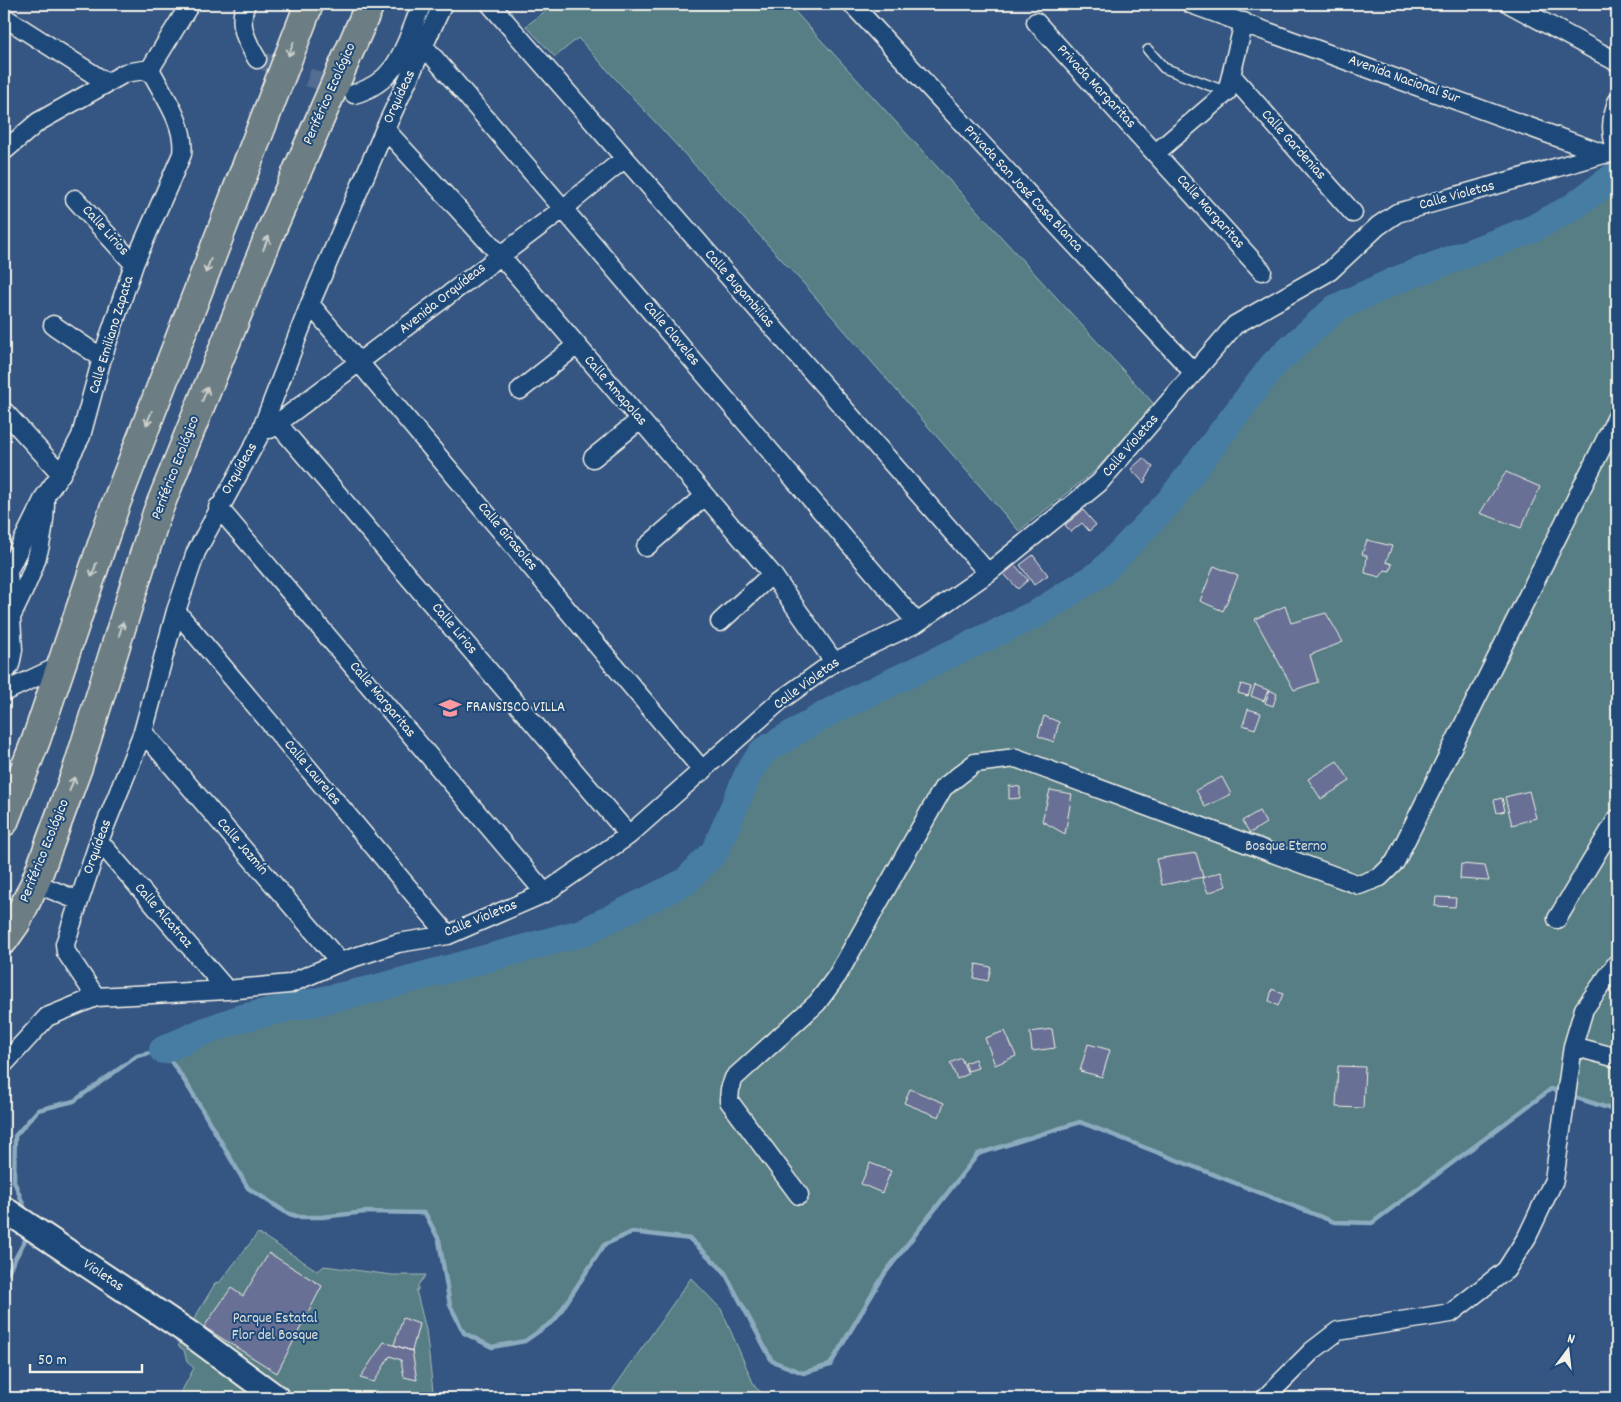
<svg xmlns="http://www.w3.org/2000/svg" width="1621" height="1402" font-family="Dekko,sans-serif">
<rect width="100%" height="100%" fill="#355582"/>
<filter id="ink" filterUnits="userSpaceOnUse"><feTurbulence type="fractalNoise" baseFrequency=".02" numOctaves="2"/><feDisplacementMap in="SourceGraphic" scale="10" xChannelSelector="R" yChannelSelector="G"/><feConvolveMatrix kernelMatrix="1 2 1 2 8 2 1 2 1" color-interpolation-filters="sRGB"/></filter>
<g filter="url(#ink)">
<!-- green -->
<path fill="#567e84" stroke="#a5b8b6" d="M550 4H788L1154 404 1096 470 1019 531 804 284 578 38 555 57 526 26 552 6Z
M1617 174V1111L1551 1089 1372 1223 1334 1222 1080 1122 978 1154 885 1273 830 1365 803 1373 772 1361 724 1271 690 1239 632 1232 604 1245 555 1320 525 1341 492 1347 464 1333 450 1305 439 1240 425 1213 366 1212 322 1217H299L287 1213 248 1188 230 1156 163 1050 203 1032 242 1018 374 989 581 933 685 882 715 851 749 772 763 751 835 709 1038 613 1102 572 1169 502 1274 364 1336 308 1397 280 1532 229 1573 207Z
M258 1233 318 1271 324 1266 392 1275H426L418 1285V1290H416L426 1330 433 1391 438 1398H178L194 1368 187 1362 184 1350 178 1346 216 1282 219 1283Z
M691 1278 721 1309 755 1387 768 1398H607Z"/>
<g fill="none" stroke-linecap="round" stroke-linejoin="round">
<!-- stream -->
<path stroke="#8cabbf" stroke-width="4.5" d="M1571 1096 1617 1111
M27 1214 14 1181 15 1136 38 1110 74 1101 137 1056 163 1050 187 1084 248 1188 287 1213 299 1217H322L365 1212 425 1213 439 1240 450 1305 464 1333 492 1347 525 1341 555 1320 604 1245 632 1232 690 1239 724 1271 772 1361 803 1373 830 1365 885 1273 978 1154 1080 1122 1334 1222 1372 1223 1551 1089 1561 1092
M4 1279 28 1235"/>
<!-- river -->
<path stroke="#467da3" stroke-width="28" d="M163 1050 203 1032 242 1018 374 989 581 933 685 882 715 851 749 772 763 751 835 709 1038 613 1102 572 1169 502 1274 364 1336 308 1397 280 1532 229 1573 207 1617 174"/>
</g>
<!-- building -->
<path fill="#687096" stroke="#f4f1e8" d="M1143 458 1153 467 1144 483 1131 469Z
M1506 472 1540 487 1521 528 1480 513Z
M1083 510 1096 525 1089 531 1082 523 1071 532 1065 525Z
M1367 540 1392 546 1386 562 1392 564 1390 571 1385 570 1380 577 1365 573 1367 556 1362 554Z
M1033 555 1048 575 1034 585 1020 565Z
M1015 565 1028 580 1018 589 1004 574Z
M1214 566 1238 576 1223 611 1200 601Z
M1285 606 1291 623 1326 613 1343 642 1310 655 1318 682 1294 690 1255 619Z
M1241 684 1251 687 1248 696 1238 693Z
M1255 685 1268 690 1264 701 1251 696Z
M1270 690 1277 694 1273 706 1265 703Z
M1248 709 1261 713 1255 729 1243 725Z
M1044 716 1059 722 1054 742 1038 736Z
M1337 761 1350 781 1321 799 1308 779Z
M1222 777 1231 794 1205 807 1196 790Z
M1009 786 1020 787V798L1009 799Z
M1050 790 1072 794 1065 834 1042 821Z
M1529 791 1536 818 1512 825 1505 797Z
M1502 798 1505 811 1497 813 1494 800Z
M1259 811 1266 823 1250 833 1242 821Z
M1196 853 1203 877 1162 885 1156 859Z
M1461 864 1485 866 1489 881 1460 879Z
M1221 872 1226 886 1208 893 1202 878Z
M1436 897 1456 898 1455 907 1435 906Z
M976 964 991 967 988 981 974 978Z
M1272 989 1283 994 1278 1006 1269 1001Z
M1052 1029 1055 1048 1032 1051 1030 1032Z
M1005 1031 1016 1056 995 1065 985 1038Z
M1088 1044 1110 1050 1102 1077 1080 1071Z
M961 1058 968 1074 957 1079 950 1063Z
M975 1059 978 1068 968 1071 965 1063Z
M1338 1066 1365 1067 1363 1108 1336 1107Z
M910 1089 944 1103 939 1117 904 1103Z
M870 1163 891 1171 882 1193 861 1184Z
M269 1253 322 1286 277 1373 204 1327 231 1288 243 1296Z
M403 1318 419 1324 412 1351 394 1345Z
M384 1342 412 1351 417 1380 404 1377 401 1360 390 1356 374 1382 360 1378Z"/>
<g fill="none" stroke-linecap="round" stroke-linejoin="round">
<!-- street-tunnel -->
<path stroke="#526c91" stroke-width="18" stroke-dasharray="18 9" stroke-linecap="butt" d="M257 59 342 89"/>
<!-- lane casing -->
<g stroke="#f4f1e8" stroke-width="12">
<path id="lane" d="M1148 50 1164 68 1227 92"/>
</g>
<!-- street casing -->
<g stroke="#f4f1e8" stroke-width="21">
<path id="street" d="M246 4C237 24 247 42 257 59
M490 4 988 573
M852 4 1194 373
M1191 4 1604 154 1617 153
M1510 4 1617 62
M4 17 107 83
M1036 22 1262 271
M424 46 917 623
M1232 76 1353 213
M354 94C400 81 405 43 422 4
M1617 102C1611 120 1610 133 1617 151
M385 129 500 255 772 574 834 662
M4 151 38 122 125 73 150 69
M1157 152 1227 92 1244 22
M75 199 134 264
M310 304 703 771
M53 325 102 358
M520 390 577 345
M4 411 61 474
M278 424 629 835
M270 429 564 208 625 158
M593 458 640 420
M218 507 545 893
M646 547 705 496
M176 611 448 935
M11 617C32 575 45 547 45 499
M720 622 772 574
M4 674 10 665 13 650 8 571 45 496 61 474 81 436 102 358 134 264 182 154C186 124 163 95 150 69L190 4
M4 692 62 665
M143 732 340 962
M99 841 227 990
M35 883 79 901
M1557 919 1617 819
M96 997 66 952 65 944 99 841 143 732 176 611 196 552 259 436 310 304 385 129 443 4
M1573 1046 1617 1058
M4 1064 47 1017 96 997 227 990 289 984 340 962 398 943 448 935 545 893 629 835 781 700 834 662 917 623 988 573 1099 483 1235 325 1330 271 1378 226 1397 213 1604 154
M799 1195 729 1101 730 1089 734 1078 817 1003 837 976 943 788 975 763 1016 758 1359 885 1380 877 1395 862 1617 417
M1265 1398 1312 1351 1338 1331 1451 1313 1506 1270 1527 1237 1554 1180 1573 1046 1584 1009 1617 963"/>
</g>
<!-- secondary casing -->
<g stroke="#f4f1e8" stroke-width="28">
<path id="secondary" d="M4 1209 189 1333 277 1398"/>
</g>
<!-- highway casing -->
<g stroke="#f4f1e8" stroke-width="31">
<path id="highway" d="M4 822 36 740 115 506 309 4
M4 940 16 923 35 883 78 767 157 513 271 231 370 4"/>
</g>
<!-- lane -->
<use href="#lane" stroke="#1f4a7a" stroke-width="9"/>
<!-- street -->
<use href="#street" stroke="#1f4a7a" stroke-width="18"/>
<!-- secondary -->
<use href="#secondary" stroke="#1f4a7a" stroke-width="24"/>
<!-- highway -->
<use href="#highway" stroke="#6c7e84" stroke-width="28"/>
</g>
<!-- one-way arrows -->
<defs><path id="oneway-shaft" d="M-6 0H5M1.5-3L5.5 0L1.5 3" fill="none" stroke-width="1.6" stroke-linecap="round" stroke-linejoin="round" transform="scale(1.25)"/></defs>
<g stroke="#cbceca">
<use href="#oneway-shaft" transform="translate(291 49) rotate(111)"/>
<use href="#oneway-shaft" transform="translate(266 243) rotate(-68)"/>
<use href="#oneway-shaft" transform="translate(208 266) rotate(111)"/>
<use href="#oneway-shaft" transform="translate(205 394) rotate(-68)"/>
<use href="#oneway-shaft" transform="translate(149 418) rotate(111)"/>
<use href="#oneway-shaft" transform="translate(94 570) rotate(109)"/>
<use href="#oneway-shaft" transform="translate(121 629) rotate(-73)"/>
<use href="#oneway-shaft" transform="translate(72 784) rotate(-70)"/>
</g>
</g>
<!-- icons -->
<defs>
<g id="school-bare" transform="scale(1.725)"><path d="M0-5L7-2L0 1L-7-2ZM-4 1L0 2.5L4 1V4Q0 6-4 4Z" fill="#ff9aa2" stroke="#1f4a7a" stroke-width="2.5" paint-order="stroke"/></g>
</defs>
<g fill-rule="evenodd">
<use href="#school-bare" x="450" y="708"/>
</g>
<g text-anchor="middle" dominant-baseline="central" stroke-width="4" stroke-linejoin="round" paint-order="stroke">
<!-- street labels -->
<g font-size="15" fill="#f4f1e8" stroke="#1f4a7a">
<text transform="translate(1404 80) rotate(20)">Avenida Nacional Sur</text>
<text transform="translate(1096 87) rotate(47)">Privada Margaritas</text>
<text transform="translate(330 94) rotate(-66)">Periférico Ecológico</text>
<text transform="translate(400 97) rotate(-65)">Orquídeas</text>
<text transform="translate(1293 145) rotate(48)">Calle Gardenias</text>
<text transform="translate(1023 189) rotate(47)">Privada San José Casa Blanca</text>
<text transform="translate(1457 196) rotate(-15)">Calle Violetas</text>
<text transform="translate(1210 212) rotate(48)">Calle Margaritas</text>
<text transform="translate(105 231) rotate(48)">Calle Lirios</text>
<text transform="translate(739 289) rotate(49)">Calle Bugambilias</text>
<text transform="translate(443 299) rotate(-38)">Avenida Orquídeas</text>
<text transform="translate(671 334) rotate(50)">Calle Claveles</text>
<text transform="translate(112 335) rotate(-73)">Calle Emiliano Zapata</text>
<text transform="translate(615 391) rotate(49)">Calle Amapolas</text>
<text transform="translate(1131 446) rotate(-49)">Calle Violetas</text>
<text transform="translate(176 468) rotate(-69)">Periférico Ecológico</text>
<text transform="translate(240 469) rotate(-60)">Orquídeas</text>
<text transform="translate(507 537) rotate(50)">Calle Girasoles</text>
<text transform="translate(454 629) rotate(50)">Calle Lirios</text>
<text transform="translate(807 684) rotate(-36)">Calle Violetas</text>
<text transform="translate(382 700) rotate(50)">Calle Margaritas</text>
<text transform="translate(312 773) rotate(50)">Calle Laureles</text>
<text transform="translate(98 847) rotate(-70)">Orquídeas</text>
<text transform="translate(242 847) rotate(49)">Calle Jazmín</text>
<text transform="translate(45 851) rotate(-68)">Periférico Ecológico</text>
<text transform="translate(163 916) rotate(49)">Calle Alcatraz</text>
<text transform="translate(481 919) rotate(-22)">Calle Violetas</text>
<text transform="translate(103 1276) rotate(34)">Violetas</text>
</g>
<!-- poi labels -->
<g font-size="15" fill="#f4f1e8" stroke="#1f4a7a" text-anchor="start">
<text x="466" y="708">FRANSISCO VILLA</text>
</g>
<!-- park labels -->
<g font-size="15" fill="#dce0d9" stroke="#1f4a7a">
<text x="1286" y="847">Bosque Eterno</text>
<text x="275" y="1319">Parque Estatal<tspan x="275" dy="17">Flor del Bosque</tspan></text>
</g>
</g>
<!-- margin -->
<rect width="1621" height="1402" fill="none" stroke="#1f4a7a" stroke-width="20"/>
<rect x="10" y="10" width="1601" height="1382" fill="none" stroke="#f4f1e8" stroke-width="2" filter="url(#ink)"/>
<!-- north arrow -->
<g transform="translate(1568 1350) rotate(15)" stroke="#1f4a7a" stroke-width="4" paint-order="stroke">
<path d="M0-4L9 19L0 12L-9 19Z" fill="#f4f1e8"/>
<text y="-8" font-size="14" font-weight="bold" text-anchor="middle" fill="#f4f1e8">N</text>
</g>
<!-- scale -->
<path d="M30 1364v8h112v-8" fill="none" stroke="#f4f1e8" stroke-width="2.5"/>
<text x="38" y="1364" font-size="15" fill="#f4f1e8" stroke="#1f4a7a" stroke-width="4" paint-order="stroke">50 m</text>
</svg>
